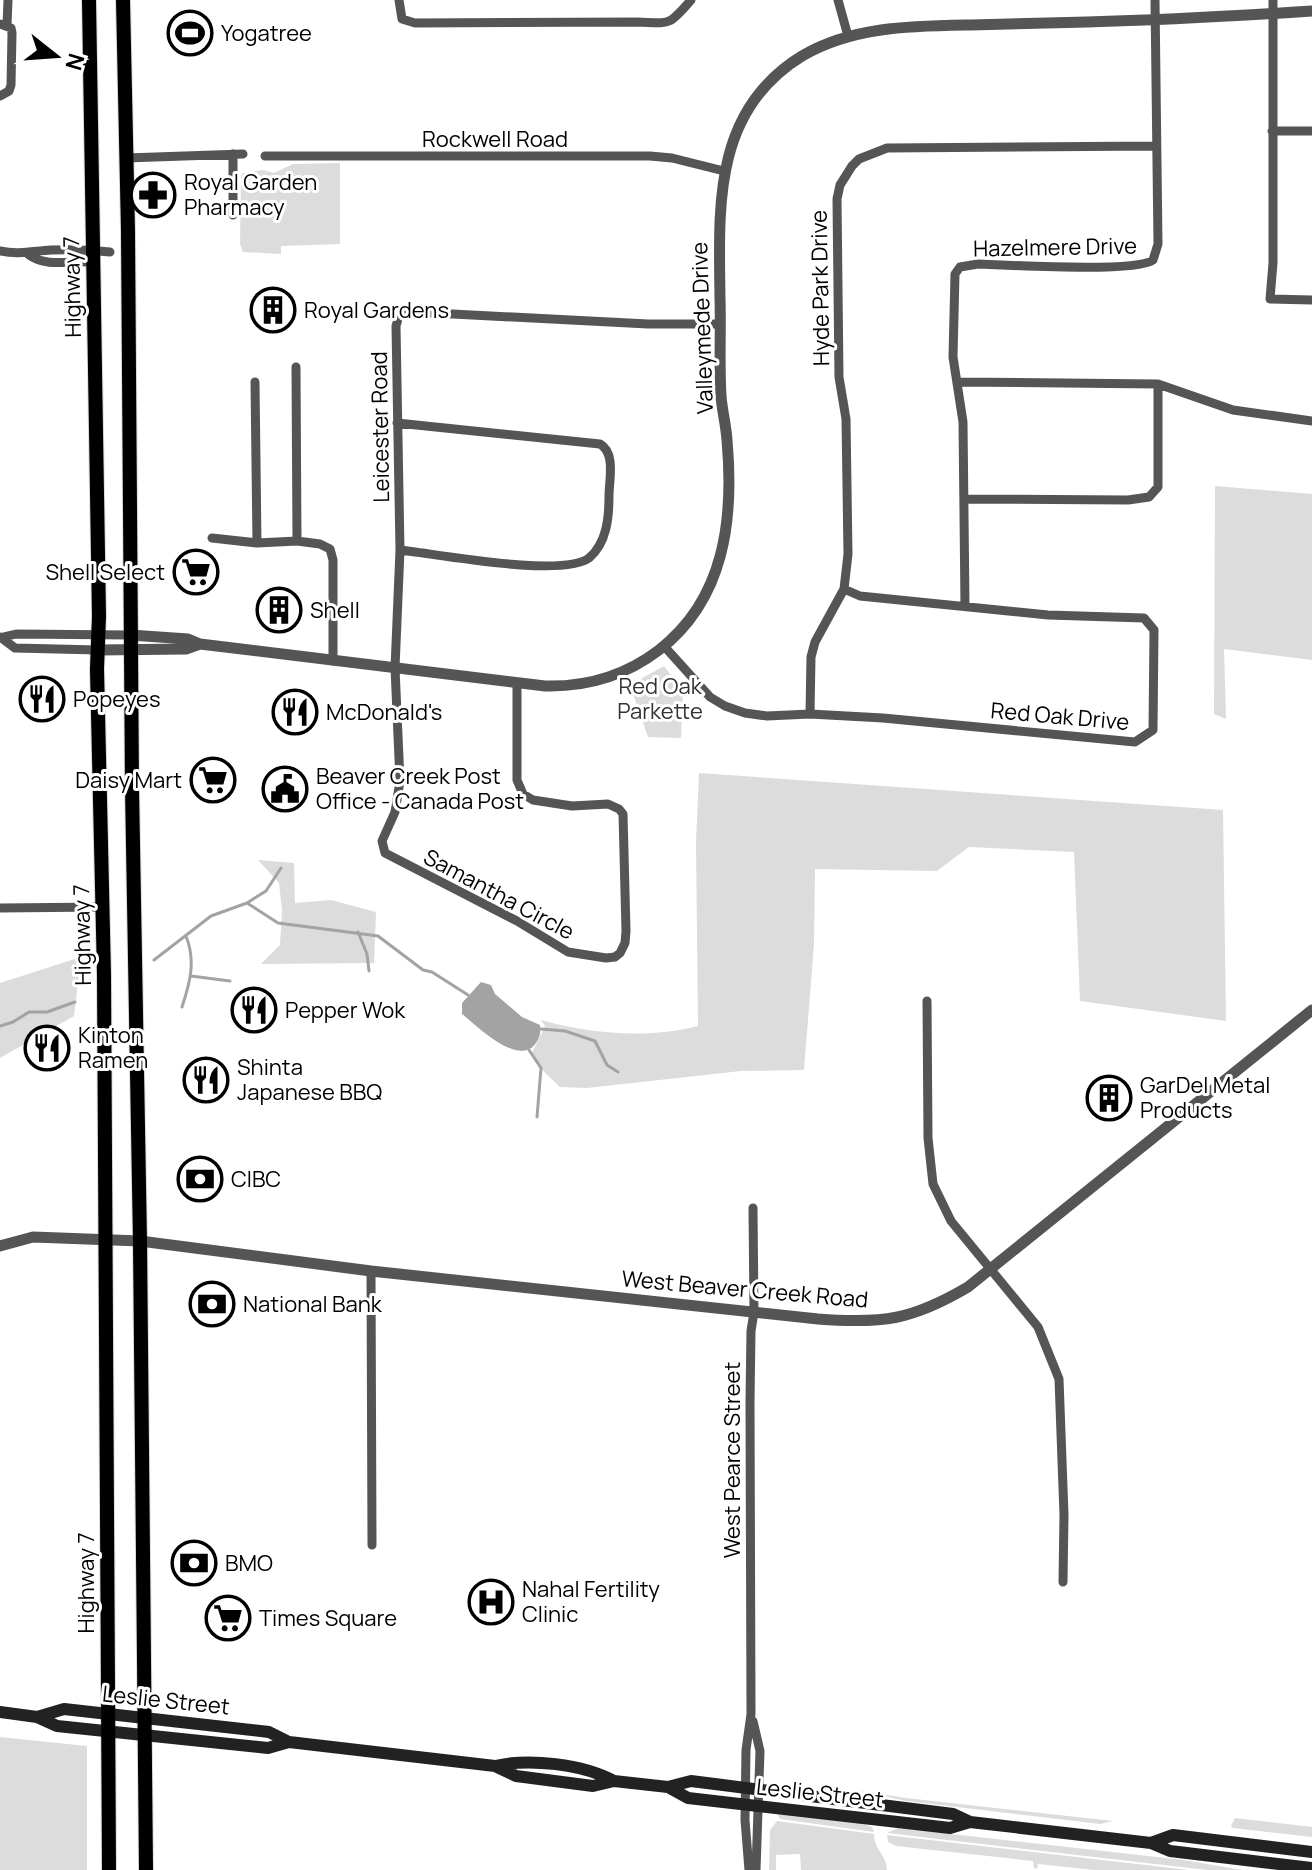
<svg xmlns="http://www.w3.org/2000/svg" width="1312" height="1870" font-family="Manrope,sans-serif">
<rect width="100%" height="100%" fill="#fff"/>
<!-- green -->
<path fill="#dcdcdc" d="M340 163V244L281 246V254L243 252 240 244 241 176 243 173 263 170 274 173 293 164Z
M1215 486 1312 494V660L1224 649 1226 719 1214 714Z
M664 666 683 691 681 738 648 737 630 685Z
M699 773 1223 810 1226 1021 1080 1001 1074 852 969 847 937 871 815 869 814 944 804 1070 741 1071 587 1088 560 1087 540 1068 531 1055 545 1026 541 1020C592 1034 647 1039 698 1026L696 842Z
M258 860 294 863 295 903 331 900 376 912 374 963 261 964 280 945 282 910 279 883Z
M81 957 74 1016 0 1058V983Z
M0 1737 87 1746V1870H0Z
M857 1790 906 1798 1113 1821 1100 1824 906 1801Z
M782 1814 862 1823 872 1827 874 1832 780 1819 778 1815Z
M1235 1818 1312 1827V1837L1233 1828 1231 1826Z
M777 1821 874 1834C874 1850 887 1855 887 1870H801L800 1854 776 1855V1870H769L770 1830Z
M898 1828 1184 1860 1242 1870H1207L887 1833Z
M887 1835 1189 1870H1094L1038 1864 1037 1869 1034 1868 1033 1861 896 1846 888 1842Z"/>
<!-- water -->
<path fill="#a3a3a3" d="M481 982 491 985 495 994 522 1017 540 1025C541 1032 540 1037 536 1043 519 1068 477 1026 462 1014V1003Z"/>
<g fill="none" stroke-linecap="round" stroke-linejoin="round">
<!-- stream -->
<path stroke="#a3a3a3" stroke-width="3" d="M247 903 278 923 378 936 423 970 432 972 468 995
M358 932 367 954 369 971
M154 960 211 916 247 903 266 891 281 868
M191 976 230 981
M182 1007C190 983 196 961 186 936
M0 1026 13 1022 29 1012H47L75 1002
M541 1029 565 1031 595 1041 607 1065 618 1072
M529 1050 541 1068 537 1117"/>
<!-- primary casing -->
<g stroke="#dbdbdb" stroke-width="16">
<path id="primary" d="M89 0 99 616 97 669 104 975 109 1870
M123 0 128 231 132 788 140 1241 146 1870"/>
</g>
<!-- minor -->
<path stroke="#555" stroke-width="9" d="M399 0 402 19 415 23 637 22C670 23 668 27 691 0
M838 0 848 36
M1273 0V263L1270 299 1312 300
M0 24 11 28 12 33 11 85 9 91 0 96
M7 25 8 0
M1272 131H1312
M233 154V215
M265 156H650L672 158 724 171
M126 158 243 154
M0 251C19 255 33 251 51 250 71 249 90 250 110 252
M29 255C46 268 73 260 95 262
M296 367 297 541 320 544 330 549 333 560V661
M255 382 257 543
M957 382 1158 384 1233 410 1312 421
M397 423 600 444C616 453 609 480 609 496 609 517 607 543 589 558 562 578 437 554 400 550
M964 499 1128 500 1149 497 1158 487V384
M212 538 257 543 297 541
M965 606 963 422 953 357 955 274 960 267 978 264C1008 265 1136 273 1153 260L1158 244 1155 0
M0 637 15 648 98 650
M0 638 16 634 130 635
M664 646 710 697 725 706 745 713 767 716 810 714 883 718 1135 742 1153 730 1154 630 1144 618 1048 615 860 596 844 589
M517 684V780L523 794 533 800 572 806 608 804 619 809 623 814 626 931 625 943 620 953 615 957 606 958 568 952 517 921 385 853 382 841 395 812 400 781 395 668 400 550 396 326 399 316 414 312 648 324H720
M810 714 811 657 815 642 844 589 848 554 846 419 839 377 837 199 840 185 852 166 859 159 887 148 1155 146
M0 908 103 907
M927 1001 928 1138 933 1184 951 1221 1038 1327 1059 1379 1064 1515 1063 1582
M371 1271 372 1545
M753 1721 760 1751 756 1870
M749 1870 745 1820 746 1750 751 1714 750 1401 751 1331 754 1312 753 1208"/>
<!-- tertiary -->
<path stroke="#555" stroke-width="11" d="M130 635 188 639 200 644 545 686C587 687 625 676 659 650 725 599 734 519 727 440 726 425 722 410 721 396 719 363 721 331 720 299 719 208 712 111 802 56 853 26 913 26 971 25 1009 24 1048 23 1087 22 1162 20 1237 16 1312 11
M98 650 186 649 200 644
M0 1246 33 1237 140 1241 371 1271 818 1319C883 1324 912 1320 968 1287L1312 1010"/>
<!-- secondary -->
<path stroke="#222" stroke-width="12" d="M0 1712 37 1717 57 1726 268 1748 289 1742
M37 1717 64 1709 269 1732 289 1742 495 1766 516 1776 593 1786 614 1781 668 1787 691 1781 953 1814 970 1822 1151 1843 1170 1851 1312 1868
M495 1766C529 1758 583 1764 614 1781
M668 1787 688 1798 950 1828 970 1822
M1151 1843 1173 1835 1312 1852"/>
<!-- primary -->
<use href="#primary" stroke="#000" stroke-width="14"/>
</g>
<!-- icons -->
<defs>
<g id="stadium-ring" transform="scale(2.3)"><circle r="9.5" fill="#fff" stroke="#000" stroke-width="1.5"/><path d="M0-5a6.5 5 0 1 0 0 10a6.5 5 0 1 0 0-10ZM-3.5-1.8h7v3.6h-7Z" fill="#000"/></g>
<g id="pharmacy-ring" transform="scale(2.3)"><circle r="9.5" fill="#fff" stroke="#000" stroke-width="1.5"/><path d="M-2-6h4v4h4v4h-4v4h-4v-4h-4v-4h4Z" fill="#000"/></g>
<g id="building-ring" transform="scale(2.3)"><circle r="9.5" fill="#fff" stroke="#000" stroke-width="1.5"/><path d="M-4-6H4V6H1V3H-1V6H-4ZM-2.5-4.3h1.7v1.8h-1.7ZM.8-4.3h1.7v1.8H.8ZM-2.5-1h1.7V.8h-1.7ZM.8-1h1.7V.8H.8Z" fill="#000"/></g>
<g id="supermarket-ring" transform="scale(2.3)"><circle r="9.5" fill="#fff" stroke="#000" stroke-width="1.5"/><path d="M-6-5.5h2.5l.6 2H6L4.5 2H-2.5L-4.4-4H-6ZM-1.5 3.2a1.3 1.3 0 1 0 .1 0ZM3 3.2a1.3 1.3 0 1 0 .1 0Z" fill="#000"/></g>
<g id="restaurant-ring" transform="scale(2.3)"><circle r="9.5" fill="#fff" stroke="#000" stroke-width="1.5"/><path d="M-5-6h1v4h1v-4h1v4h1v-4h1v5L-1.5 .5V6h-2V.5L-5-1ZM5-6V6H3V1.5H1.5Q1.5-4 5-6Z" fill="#000"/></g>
<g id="civic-ring" transform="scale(2.3)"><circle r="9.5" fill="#fff" stroke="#000" stroke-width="1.5"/><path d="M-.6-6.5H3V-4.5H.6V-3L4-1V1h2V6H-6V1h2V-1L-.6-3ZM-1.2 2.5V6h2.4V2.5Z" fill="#000"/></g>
<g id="bank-ring" transform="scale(2.3)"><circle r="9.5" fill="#fff" stroke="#000" stroke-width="1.5"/><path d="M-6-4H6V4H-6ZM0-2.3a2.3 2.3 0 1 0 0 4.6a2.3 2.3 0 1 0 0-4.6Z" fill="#000"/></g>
<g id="hospital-ring" transform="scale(2.3)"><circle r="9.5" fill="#fff" stroke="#000" stroke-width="1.5"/><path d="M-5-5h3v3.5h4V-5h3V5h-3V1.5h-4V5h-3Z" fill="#000"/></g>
</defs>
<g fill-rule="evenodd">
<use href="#stadium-ring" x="190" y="33"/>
<use href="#pharmacy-ring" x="153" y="195"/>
<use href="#building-ring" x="273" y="310"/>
<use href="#supermarket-ring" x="196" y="572"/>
<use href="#building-ring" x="279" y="610"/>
<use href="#restaurant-ring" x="42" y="699"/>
<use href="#restaurant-ring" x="295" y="712"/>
<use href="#supermarket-ring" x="213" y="780"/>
<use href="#civic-ring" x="285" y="789"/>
<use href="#restaurant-ring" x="254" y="1010"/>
<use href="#restaurant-ring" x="47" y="1048"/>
<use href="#restaurant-ring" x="206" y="1080"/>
<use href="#building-ring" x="1109" y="1098"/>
<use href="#bank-ring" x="200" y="1179"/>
<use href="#bank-ring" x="212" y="1304"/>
<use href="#bank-ring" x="194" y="1563"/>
<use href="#hospital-ring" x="491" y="1602"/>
<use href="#supermarket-ring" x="228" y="1618"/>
</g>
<g text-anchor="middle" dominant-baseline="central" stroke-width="6" stroke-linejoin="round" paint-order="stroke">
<!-- poi labels -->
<g font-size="22" fill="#000" stroke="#fff" text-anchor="start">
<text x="221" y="33">Yogatree</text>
<text x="184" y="182">Royal Garden<tspan x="184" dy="25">Pharmacy</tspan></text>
<text x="304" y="310">Royal Gardens</text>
<text x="165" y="572" text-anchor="end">Shell Select</text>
<text x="310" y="610">Shell</text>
<text x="73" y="699">Popeyes</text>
<text x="326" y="712">McDonald's</text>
<text x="316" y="776">Beaver Creek Post<tspan x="316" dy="25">Office - Canada Post</tspan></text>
<text x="182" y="780" text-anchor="end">Daisy Mart</text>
<text x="285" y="1010">Pepper Wok</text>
<text x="78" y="1035">Kinton<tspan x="78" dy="25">Ramen</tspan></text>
<text x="237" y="1067">Shinta<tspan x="237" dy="25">Japanese BBQ</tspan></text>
<text x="1140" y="1085">GarDel Metal<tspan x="1140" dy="25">Products</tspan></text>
<text x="231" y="1179">CIBC</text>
<text x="243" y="1304">National Bank</text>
<text x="225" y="1563">BMO</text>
<text x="522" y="1589">Nahal Fertility<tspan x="522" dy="25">Clinic</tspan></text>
<text x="259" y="1618">Times Square</text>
</g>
<!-- street labels -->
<g font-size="22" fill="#000" stroke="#fff">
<text x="495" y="139">Rockwell Road</text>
<text transform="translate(1055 247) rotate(-1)">Hazelmere Drive</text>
<text transform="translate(72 287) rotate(-91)">Highway 7</text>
<text transform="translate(820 288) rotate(-91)">Hyde Park Drive</text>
<text transform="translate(702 328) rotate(-92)">Valleymede Drive</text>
<text transform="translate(380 427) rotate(-91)">Leicester Road</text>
<text transform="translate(1060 716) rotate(5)">Red Oak Drive</text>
<text transform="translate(499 894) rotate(28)">Samantha Circle</text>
<text transform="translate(82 935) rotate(-91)">Highway 7</text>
<text transform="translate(745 1289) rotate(5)">West Beaver Creek Road</text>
<text transform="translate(732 1460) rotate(-90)">West Pearce Street</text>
<text transform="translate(86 1583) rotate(-90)">Highway 7</text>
<text transform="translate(166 1700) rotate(6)">Leslie Street</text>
<text transform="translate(820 1793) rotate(6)">Leslie Street</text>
</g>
<!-- park labels -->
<g font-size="22" fill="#333" stroke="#fff">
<text x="660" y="686">Red Oak<tspan x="660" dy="25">Parkette</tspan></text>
</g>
</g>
<!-- north arrow -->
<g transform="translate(56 56) rotate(107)" stroke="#ffffff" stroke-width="6" paint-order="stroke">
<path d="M0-6L14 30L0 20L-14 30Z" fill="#000000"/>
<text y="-12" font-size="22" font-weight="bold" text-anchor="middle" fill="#000000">N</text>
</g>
</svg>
